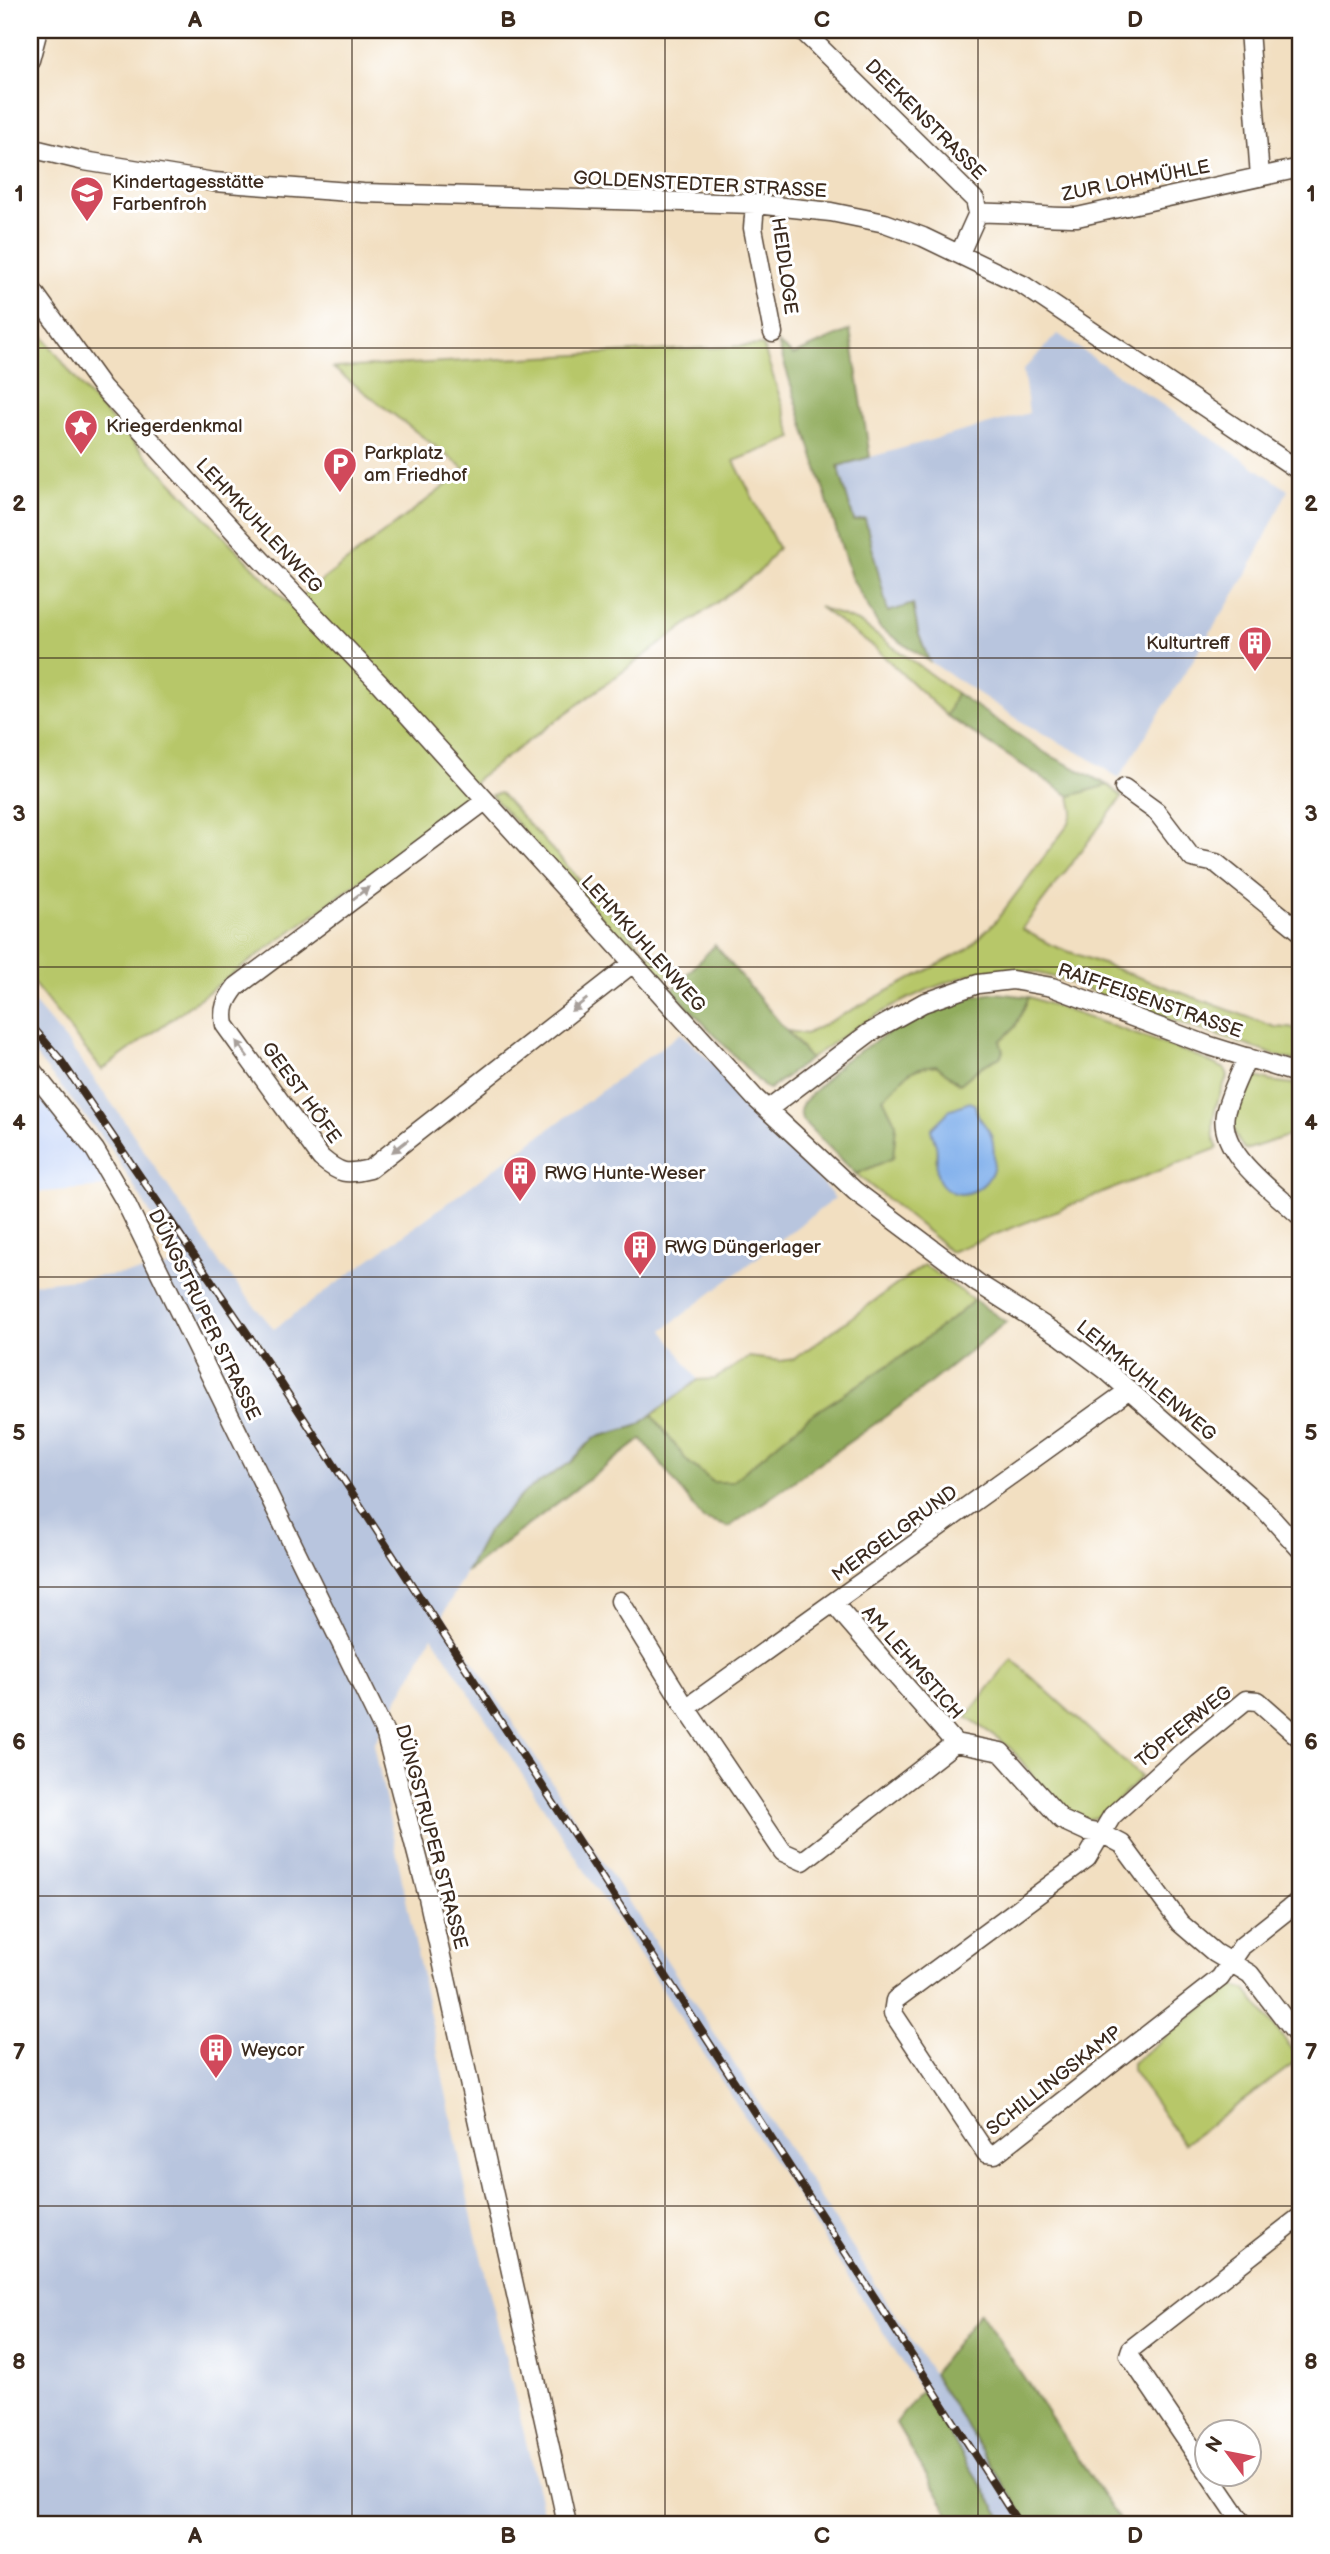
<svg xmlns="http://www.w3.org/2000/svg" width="1330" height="2554" font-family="'Balsamiq Sans',sans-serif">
<rect width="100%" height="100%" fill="#fff"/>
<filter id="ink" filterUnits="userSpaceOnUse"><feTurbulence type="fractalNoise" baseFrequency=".0143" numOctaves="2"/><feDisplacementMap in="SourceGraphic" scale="14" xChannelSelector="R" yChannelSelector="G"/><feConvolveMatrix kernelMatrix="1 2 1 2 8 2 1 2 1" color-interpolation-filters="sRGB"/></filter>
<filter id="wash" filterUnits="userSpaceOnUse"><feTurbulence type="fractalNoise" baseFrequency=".00686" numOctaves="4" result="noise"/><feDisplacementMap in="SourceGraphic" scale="28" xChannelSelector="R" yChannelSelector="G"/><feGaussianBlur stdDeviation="1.57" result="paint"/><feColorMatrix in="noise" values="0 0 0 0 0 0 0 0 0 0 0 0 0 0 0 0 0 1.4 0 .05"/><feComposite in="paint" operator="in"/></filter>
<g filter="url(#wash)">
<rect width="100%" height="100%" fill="#f2dfc1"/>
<!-- built -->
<path fill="#ccdbfa" d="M30 1082 89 1153 106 1187 30 1193Z"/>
<!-- industrial -->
<path fill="#b8c5de" d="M1058 334 1288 490 1247 574 1119 778 1087 757 1027 725 929 661 918 632 913 605 889 612 865 519 854 522 838 466 1029 413 1023 370Z
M30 998 68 1043 123 1119 220 1264 274 1329 681 1033 737 1086 835 1198 663 1330 698 1380 637 1426 594 1438 570 1463 526 1491 487 1532 443 1615 795 2158 1029 2524H1006L779 2169 432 1636 374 1744 473 2223 546 2524H30V1284L148 1271 181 1264 110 1147 30 1049Z"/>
<!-- green -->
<path fill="#b7c769" stroke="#797844" stroke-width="2" fill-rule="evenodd" d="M30 319 87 394 290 605 466 470 333 368 763 345 793 438 734 461 778 548 761 570 478 778 463 805 102 1070 30 979Z
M819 607 860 623 956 693 947 716 875 648Z
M1108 785 1122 797 1022 929 1051 945 1275 1027 1300 1029V1061L1283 1058C1233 1040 1182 1024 1132 1007 1076 987 1042 963 979 972 968 974 958 979 948 982 897 1000 854 1027 810 1059L788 1031 806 1034 968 949 995 922 1068 825 1073 811 1070 796Z
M500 793 648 954 673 969 660 983 491 795Z
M1029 997 1192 1054 1225 1069 1228 1075C1218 1097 1206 1126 1218 1148L950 1252 938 1240 856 1174 893 1158 896 1124 883 1098C906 1079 902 1069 936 1065L960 1084 982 1066 1000 1057 1003 1052 1000 1041 1015 1027ZM975 1105 976 1115 990 1133 936 1160 937 1147 931 1129C937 1121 946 1117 952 1109Z
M1247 1074 1270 1081 1300 1085V1132L1245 1150C1222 1123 1237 1104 1247 1074Z
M924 1265 974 1300 963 1310 904 1355 810 1416 732 1482H713L687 1461 652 1415 698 1380 715 1379 749 1357 781 1361 794 1359Z
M1012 1659 1141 1777C1130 1788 1110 1811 1097 1817 1062 1831 1031 1768 1010 1748 997 1736 980 1727 966 1717Z
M1232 1985 1245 1989 1300 2059 1184 2144 1132 2070V2063Z"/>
<!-- forest -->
<path fill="#91ac5d" stroke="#666b3e" stroke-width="2" d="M850 330 870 457 838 466 854 521 865 519 888 612 913 604 918 632 929 661 880 628 851 577 778 343 793 355Z
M956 693 1047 754 1108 785 1070 796 947 716Z
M715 945 810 1059 769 1089 764 1087 672 990Z
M996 993 1029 997 1015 1027 1000 1041 1003 1052 1000 1057 982 1066 960 1084 936 1065C904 1068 906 1079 883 1098L896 1124 893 1158 856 1174 802 1120 800 1110 803 1103 842 1062 925 1010 956 999Z
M974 1300 1006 1322 910 1399 729 1527 703 1519 642 1439 466 1572 487 1532 526 1491 570 1463 594 1438 637 1426 652 1415 687 1461 713 1482H732L810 1416 904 1355 963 1310Z
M980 2312 1122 2524H1029L933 2374Z
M921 2390 1006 2524H955L896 2423Z"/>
<!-- water -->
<path fill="#81b0ec" stroke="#5e6d85" stroke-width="2" d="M970 1102 975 1105C977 1120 985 1122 990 1133 994 1140 994 1153 994 1161 994 1187 958 1208 940 1182 933 1171 939 1156 936 1145 934 1139 932 1135 931 1129L951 1109Z"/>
</g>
<g filter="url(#ink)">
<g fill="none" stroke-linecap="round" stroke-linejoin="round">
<!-- street casing -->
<g stroke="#564536" stroke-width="21">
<path id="street" d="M802 30 975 200 978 213 960 253
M1249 30 1260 177
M30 60 38 30
M30 148 84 161 214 182 363 193 755 204 831 212 885 223 923 237 1023 285 1300 471
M755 204 753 228 773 333
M978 213C1011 211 1044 218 1077 217L1300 168
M30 287 102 387 243 541 379 683 755 1098 855 1191 979 1284 1062 1337 1106 1370 1265 1510 1300 1549
M1124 788 1157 812 1192 858 1216 863 1300 931
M485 801 236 987C226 1000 222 1009 225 1025L321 1158C340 1174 346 1175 370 1169L633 963
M1247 1057C1240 1075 1229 1095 1225 1114 1218 1154 1274 1191 1300 1216
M30 1068 95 1150 125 1201 386 1735 427 1893 567 2524
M768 1109 869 1033 923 1003 978 984 1012 980 1052 987 1207 1045 1293 1072H1300
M620 1601 686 1708 783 1852 803 1861 955 1743
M834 1604 955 1743 1001 1752 1062 1820 1086 1831 1103 1834 1122 1844 1180 1923 1215 1953 1250 1974 1300 2039
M686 1708 1128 1391
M1300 1738 1258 1701 1246 1700 1186 1749 1112 1816 1087 1858 895 2000 893 2013 986 2153 995 2154 1220 1978 1242 1946 1300 1900
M1208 2472 1129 2355 1131 2349 1300 2217
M1209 2474 1243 2524"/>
</g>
<!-- street -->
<use href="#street" stroke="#fff" stroke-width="18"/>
<!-- rail casing -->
<g stroke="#3b2a1e" stroke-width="8">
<path id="rail" d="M30 1024 60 1059 273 1371 882 2309 1019 2524"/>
</g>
<!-- rail -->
<use href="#rail" stroke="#fff" stroke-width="5" stroke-dasharray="16" stroke-linecap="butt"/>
</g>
<!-- one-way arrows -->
<defs><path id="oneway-solid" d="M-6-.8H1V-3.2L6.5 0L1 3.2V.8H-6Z" transform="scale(1.75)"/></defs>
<g fill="#a79f9a">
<use href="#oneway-solid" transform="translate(361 893) rotate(-37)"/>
<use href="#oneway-solid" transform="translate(579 1005) rotate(142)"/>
<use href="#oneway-solid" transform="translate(242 1049) rotate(-126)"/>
<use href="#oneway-solid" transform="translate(400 1146) rotate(142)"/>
</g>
</g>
<!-- grid -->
<path fill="none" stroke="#3b2a1e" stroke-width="2" stroke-opacity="0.55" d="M352 30V2524M665 30V2524M978 30V2524M30 348H1300M30 658H1300M30 967H1300M30 1277H1300M30 1587H1300M30 1896H1300M30 2206H1300"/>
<!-- icons -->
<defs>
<g id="school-pin" transform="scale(1.75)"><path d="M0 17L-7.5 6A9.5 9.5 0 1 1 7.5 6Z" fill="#d1495b" stroke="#fff"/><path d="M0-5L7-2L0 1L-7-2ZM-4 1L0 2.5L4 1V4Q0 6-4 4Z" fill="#fff"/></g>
<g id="sight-pin" transform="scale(1.75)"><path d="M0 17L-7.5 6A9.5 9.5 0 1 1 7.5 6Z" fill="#d1495b" stroke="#fff"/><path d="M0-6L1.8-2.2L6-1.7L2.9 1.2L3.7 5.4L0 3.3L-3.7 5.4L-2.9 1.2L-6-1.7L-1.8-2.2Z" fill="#fff"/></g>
<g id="parking-pin" transform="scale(1.75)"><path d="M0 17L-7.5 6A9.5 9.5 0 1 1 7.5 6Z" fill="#d1495b" stroke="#fff"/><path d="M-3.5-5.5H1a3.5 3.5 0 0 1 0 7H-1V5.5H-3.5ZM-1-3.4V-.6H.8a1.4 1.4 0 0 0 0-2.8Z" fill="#fff"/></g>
<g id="building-pin" transform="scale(1.75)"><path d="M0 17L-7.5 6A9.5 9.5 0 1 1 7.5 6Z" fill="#d1495b" stroke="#fff"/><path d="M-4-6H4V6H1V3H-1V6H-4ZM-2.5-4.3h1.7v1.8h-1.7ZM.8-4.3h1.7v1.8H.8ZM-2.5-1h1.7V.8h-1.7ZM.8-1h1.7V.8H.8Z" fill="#fff"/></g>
</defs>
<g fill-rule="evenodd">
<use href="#school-pin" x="87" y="193"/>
<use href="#sight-pin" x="81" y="426"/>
<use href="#parking-pin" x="340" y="464"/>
<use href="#building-pin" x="1255" y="643"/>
<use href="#building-pin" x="520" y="1173"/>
<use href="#building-pin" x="640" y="1247"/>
<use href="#building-pin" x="216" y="2050"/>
</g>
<g text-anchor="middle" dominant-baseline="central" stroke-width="6" stroke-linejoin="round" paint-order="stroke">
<!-- street labels -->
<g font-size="19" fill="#3b2a1e" stroke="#fff">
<text transform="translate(925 120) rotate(45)">DEEKENSTRASSE</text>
<text transform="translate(1136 181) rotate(-11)">ZUR LOHMÜHLE</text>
<text transform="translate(700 185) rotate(3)">GOLDENSTEDTER STRASSE</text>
<text transform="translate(784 266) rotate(82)">HEIDLOGE</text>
<text transform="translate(259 526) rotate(47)">LEHMKUHLENWEG</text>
<text transform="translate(643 944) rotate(48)">LEHMKUHLENWEG</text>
<text transform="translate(1150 1001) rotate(19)">RAIFFEISENSTRASSE</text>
<text transform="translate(301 1093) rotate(54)">GEEST HÖFE</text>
<text transform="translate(204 1315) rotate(64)">DÜNGSTRUPER STRASSE</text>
<text transform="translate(1146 1381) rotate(40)">LEHMKUHLENWEG</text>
<text transform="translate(895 1534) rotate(-36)">MERGELGRUND</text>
<text transform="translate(912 1663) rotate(49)">AM LEHMSTICH</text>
<text transform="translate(1184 1727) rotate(-39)">TÖPFERWEG</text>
<text transform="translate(431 1837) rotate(75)">DÜNGSTRUPER STRASSE</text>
<text transform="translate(1054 2081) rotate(-38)">SCHILLINGSKAMP</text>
</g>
<!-- poi labels -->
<g font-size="19" fill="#3b2a1e" stroke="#fff" text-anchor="start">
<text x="112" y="182">Kindertagesstätte<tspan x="112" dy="22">Farbenfroh</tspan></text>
<text x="106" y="426">Kriegerdenkmal</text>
<text x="364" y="453">Parkplatz<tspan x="364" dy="22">am Friedhof</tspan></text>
<text x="1230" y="643" text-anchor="end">Kulturtreff</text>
<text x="544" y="1173">RWG Hunte-Weser</text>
<text x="664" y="1247">RWG Düngerlager</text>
<text x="241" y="2050">Weycor</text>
</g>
</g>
<!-- margin -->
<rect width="1330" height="2554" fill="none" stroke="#fff" stroke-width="77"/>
<!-- north arrow -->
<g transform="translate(1228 2453) rotate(302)"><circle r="33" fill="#ffffff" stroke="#b1aaa5" stroke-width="2"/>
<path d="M0-5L12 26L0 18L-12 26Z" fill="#d1495b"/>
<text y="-10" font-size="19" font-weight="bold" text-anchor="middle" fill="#3b2a1e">N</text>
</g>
<rect x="38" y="38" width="1254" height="2478" fill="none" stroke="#3b2a1e" stroke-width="2.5"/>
<g font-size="23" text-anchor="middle" font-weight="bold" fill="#3b2a1e">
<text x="195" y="27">A</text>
<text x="508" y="27">B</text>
<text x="822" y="27">C</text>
<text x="1135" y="27">D</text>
<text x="19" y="201">1</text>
<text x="1311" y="201">1</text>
<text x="19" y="511">2</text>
<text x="1311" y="511">2</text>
<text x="19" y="821">3</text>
<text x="1311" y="821">3</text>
<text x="19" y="1130">4</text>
<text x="1311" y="1130">4</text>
<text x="19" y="1440">5</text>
<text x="1311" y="1440">5</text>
<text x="19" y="1749">6</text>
<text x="1311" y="1749">6</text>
<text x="19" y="2059">7</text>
<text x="1311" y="2059">7</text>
<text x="19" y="2369">8</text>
<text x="1311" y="2369">8</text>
<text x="195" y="2543">A</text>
<text x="508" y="2543">B</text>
<text x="822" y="2543">C</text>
<text x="1135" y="2543">D</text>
</g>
</svg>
